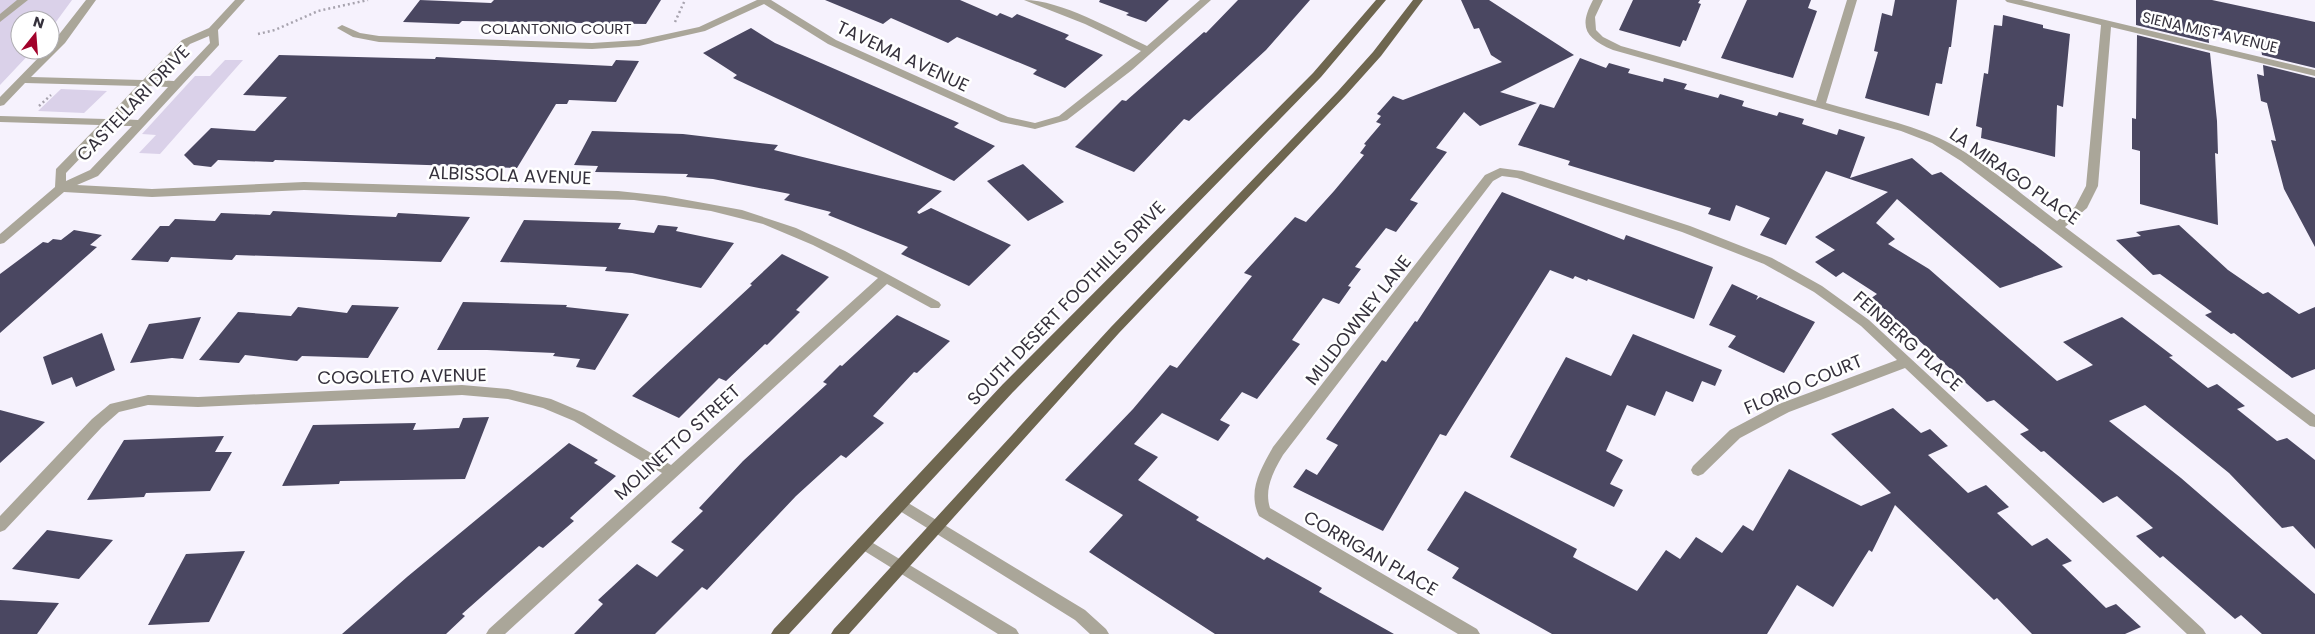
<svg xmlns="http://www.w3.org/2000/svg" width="2315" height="634" font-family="Poppins,sans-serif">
<rect width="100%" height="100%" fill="#f6f2fd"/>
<!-- green -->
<path fill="#dad1e9" d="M0 0H72L50 30V20H20V50H33L0 85Z
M225 60H243L160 154 139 153 156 135 142 134 195 76H210Z
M61 89 107 91 84 113 38 111Z"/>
<!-- building -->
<path fill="#4a4761" d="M420 0 491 3 494 0H661L646 24 462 21 459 24 403 22Z
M825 0H960L997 16 1000 13 1012 18 1017 14 1069 35 1065 39 1103 55 1065 88 1033 74 1037 70 957 37 948 43 891 18 883 24Z
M1100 0H1169L1146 22 1126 15 1129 13 1099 2Z
M1238 0H1310L1266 50 1189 121 1184 119 1134 172 1075 147 1122 100 1126 101 1204 32 1206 33Z
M1461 0H1489L1574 55 1500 92 1537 103 1480 126 1464 112 1436 148 1447 152 1410 200 1418 203 1396 232 1386 228 1355 267 1361 269 1348 286 1351 287 1339 304 1323 298 1292 340 1300 344 1257 399 1242 392 1220 420 1230 425 1218 441 1162 413 1134 444 1158 457 1138 480 1199 517 1196 520 1264 560 1267 557 1322 588 1319 592 1394 634H1215L1089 552 1123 515 1065 480 1133 409 1170 365 1177 368 1252 276 1244 273 1295 217 1306 222 1334 191 1364 155 1360 153 1366 145 1364 144 1381 124 1376 122 1381 116 1377 114 1393 96 1403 100 1502 62 1491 55 1479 28 1474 29Z
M1633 0H1700L1698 3 1701 4 1686 41 1683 40 1680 47 1619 30Z
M1747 0H1811L1808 8 1817 11 1793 78 1721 58Z
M1895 0H1957L1951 47H1949L1942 84 1936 83 1929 116 1865 98 1878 52 1874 51 1882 13 1892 16Z
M2136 0H2212L2315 22V68L2262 55 2260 40 2224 31V36L2208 32 2209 43 2136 25Z
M2003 15 2043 25V28L2070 34 2063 107 2057 105 2055 157 1981 138 1982 128 1976 126 1984 73 1988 74 1994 25 2002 26Z
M751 28 775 43 959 123 954 127 995 146 954 181 733 78 737 75 703 53Z
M2137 35 2210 53 2217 121 2218 154 2215 153 2218 225 2140 204V151L2132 149V118L2136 119Z
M279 55 435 59 436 57 612 66 616 60 639 61 616 102 569 100 567 104H556L517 168 275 160 273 162 218 160 211 167 194 165 184 155 211 128 255 131 287 97 243 95Z
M1580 58 1606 68 1609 63 1630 69 1628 73 1663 82 1664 78 1687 84 1684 89 1718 98 1720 94 1744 101 1742 106 1777 116 1779 112 1804 119 1802 124 1837 135 1839 129 1865 137 1850 178 1912 158 1932 175 1941 172 2063 267 2000 288 1897 199 1876 223 1895 239 1888 244 1929 269 2057 381 2093 365 2063 342 2122 317 2173 356 2169 357 2208 388 2217 384 2245 406 2237 409 2277 441 2287 438 2315 460V549L2293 526 2282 528 2229 473 2145 405 2109 421 2181 478 2315 594V634H2262L2241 615 2235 619 2163 556 2160 558 2136 536 2153 528 2117 496 2103 503 2044 451 2041 452 2020 434 2029 430 1994 400 1987 402 1883 308 1870 299 1877 294 1843 272 1836 277 1815 262 1835 250 1815 237 1888 192 1826 171 1786 245 1760 235 1770 218 1736 205 1730 221 1708 214 1711 208 1568 165 1570 161 1518 145 1540 104 1554 108Z
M2263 65 2315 78V247L2284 189 2271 140 2276 141 2267 103 2261 101 2257 74 2264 76Z
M592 131 683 134 778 145 774 150 942 191 917 212 919 214 931 208 1011 245 969 286 901 254 908 247 828 215 831 212 784 200 790 194 713 179 686 177 688 174 595 172 598 166 574 165Z
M1023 164 1064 202 1028 221 987 181Z
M1502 192 1624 240 1626 235 1713 267 1694 319 1588 279 1587 281 1575 276 1573 279 1550 270 1446 436 1440 434 1383 531 1293 487 1306 469 1317 475 1338 445 1326 439 1382 360 1386 362 1415 321 1417 322Z
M273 211 350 215 396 217 398 213 470 217 441 262 236 255 232 260 171 257 168 262 131 260 160 226H169L175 219 215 221 221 213 270 215Z
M524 220 621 223 618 229 654 233 658 225 678 227 676 231 734 243 701 288 632 273 605 271 607 267 500 262Z
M2179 225 2228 270 2263 294 2268 292 2299 314 2315 307V369L2292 378 2234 333 2231 334 2205 315 2212 312 2160 274 2153 275 2116 240 2141 236 2136 232Z
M74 230 102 235 90 245 97 247 0 333V274L43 242 48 243 53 239 61 240Z
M782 254 829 277 796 310 800 312 767 345 765 344 726 381 719 378 679 418 632 396 752 285 750 284Z
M1732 284 1758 296 1756 300 1760 297 1815 322 1784 373 1728 347 1736 336 1709 325Z
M463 302 567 305 566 307 629 314 595 370 576 367 580 359 553 356 555 353 487 350H437Z
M352 305 399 307 368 358 302 356 297 361 245 355 239 363 199 360 238 312 291 316 298 307 347 313Z
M897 315 950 341 917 373 914 372 873 416 884 423 846 458 841 455 796 496 707 590 702 587 655 634H574L603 604 598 600 637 564 657 577 684 550 671 542 703 511 699 508 743 461 827 384 823 382 840 365 842 366Z
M201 317 183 359 172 358 130 363 149 324Z
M102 333 115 370 76 387 72 377 52 385 43 357Z
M1633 334 1722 370 1715 386 1702 381 1693 402 1666 391 1655 416 1627 405 1606 451 1623 460 1610 484 1623 490 1614 507 1510 457 1566 357 1611 376Z
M1893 408 1921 433 1930 429 1948 446 1928 455 1968 493 1986 485 2009 507 1997 513 2032 546 2047 538 2072 561 2062 565 2106 608 2116 604 2141 627 2125 634H2032L1997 598 1994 600 1895 505 1872 552 1869 550 1833 607 1797 585 1767 634H1552L1452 578 1459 568 1427 550 1465 491 1577 549 1573 557 1637 591 1666 550 1680 559 1696 537 1722 553 1743 525 1753 531 1789 469 1861 506 1891 493 1831 434Z
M0 410 45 422 0 463Z
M489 417 465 479 340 481 339 484 282 486 313 425 416 423 413 430 459 428 463 418Z
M224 436 215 452H232L210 491 146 493 144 497 87 500 124 440Z
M569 443 598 460 594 463 616 476 570 518 574 521 543 548 539 546 462 614 465 616 446 634H342L407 577Z
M47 530 113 540 79 579 12 569Z
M245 551 209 622 148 625 186 554Z
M0 600 59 603 37 634H0Z"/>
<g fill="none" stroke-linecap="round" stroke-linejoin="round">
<!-- path -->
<path stroke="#a7a3ae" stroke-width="2.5" stroke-dasharray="2 3" stroke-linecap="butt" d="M675 22 685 0
M258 34 275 30 318 11 368 0
M39 106 51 95"/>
<!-- minor -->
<path fill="#aaa699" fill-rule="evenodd" d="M17 0H28L0 22V14Z
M86 0H96L65 43 31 77 143 80 182 40 209 28 235 0H245L218 30 219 45 98 176 77 185 152 189 304 182 618 191 665 196 742 210 796 228 845 251 939 302 941 305 939 308H931L887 284 505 634H486L489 629 662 473 574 421 543 408 508 399 462 395 198 407 148 405 119 412 102 427 5 530 0 532V516L92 419 110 404 148 395 198 397 462 385 508 389 551 399 584 413 671 465 878 278 813 245 763 224 711 211 634 200 304 190 152 197 64 192 4 243 0 244V234L55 187 56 169 99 125 0 122V116L106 119 137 86 25 83 4 105 0 106V97L46 50H50V46ZM209 36 210 43 174 81 155 80 190 44ZM149 86 168 87 138 120 118 119ZM111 126H132L90 170 66 181V173Z
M757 0H771L836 40 1008 117 1035 123 1059 116 1141 51 1085 24 1024 0C1061 0 1113 30 1147 46L1200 0H1211L1132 70 1067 120 1035 129 1001 122 828 44 764 4 705 31 639 46 592 49 379 42 353 37 337 28 342 25 360 33 379 36 592 43 639 40 699 27Z
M1593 0H1603L1595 17 1596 30 1603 37 1621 46 1816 101 1847 0H1857L1826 103C1863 114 1903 122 1939 138 1977 155 2022 195 2057 221L2075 207 2086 186 2101 25 2007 2 2005 0H2022L2315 70V76L2111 27 2098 186 2087 208 2065 227 2315 415V427L2310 426 1961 161 1932 143 1901 131 1613 50C1586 38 1578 28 1593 0Z
M1500 168 1522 171 1690 226 1772 258 1822 286 1869 320 2203 629 2206 634H2187L1905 368 1789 412 1740 438 1703 474 1698 476 1693 474 1691 470 1693 466 1730 430 1779 404 1897 360 1861 326 1814 292 1764 264 1682 232 1517 178 1502 176 1493 181 1283 455C1273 472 1264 489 1270 508L1477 629 1480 634H1458L1259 516C1247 491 1261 469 1273 447L1485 175Z
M900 498 1085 610 1106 629 1109 634H1090L1075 620 895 508 893 504 895 500Z
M863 537 1016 629 1019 634H998L858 547 856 543 858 539Z"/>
<!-- major -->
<path fill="#6e664f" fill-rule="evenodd" d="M1376 0H1386L1321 77 1013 392 789 634H771L774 629 1003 384 1313 73Z
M1413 0H1423L1381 56 1346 95 1119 333 849 634H831L834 629 1111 327 1338 91 1373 52Z"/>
</g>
<g text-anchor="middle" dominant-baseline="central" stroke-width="5" stroke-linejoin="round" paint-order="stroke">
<!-- far-street labels -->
<g font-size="15" fill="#35313c" stroke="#fff">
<text x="556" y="28">COLANTONIO COURT</text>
<text transform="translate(2210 32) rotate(13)">SIENA MIST AVENUE</text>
</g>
<!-- street labels -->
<g font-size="18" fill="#35313c" stroke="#fff">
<text transform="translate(903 56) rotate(25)">TAVEMA AVENUE</text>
<text transform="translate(133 103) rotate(-46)">CASTELLARI DRIVE</text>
<text transform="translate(510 175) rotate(2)">ALBISSOLA AVENUE</text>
<text transform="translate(2015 176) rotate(35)">LA MIRAGO PLACE</text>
<text transform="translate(1066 303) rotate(-46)">SOUTH DESERT FOOTHILLS DRIVE</text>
<text transform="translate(1358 320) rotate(-52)">MULDOWNEY LANE</text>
<text transform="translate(1908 341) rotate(42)">FEINBERG PLACE</text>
<text transform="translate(402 376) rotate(-1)">COGOLETO AVENUE</text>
<text transform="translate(1803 384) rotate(-23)">FLORIO COURT</text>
<text transform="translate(677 442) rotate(-42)">MOLINETTO STREET</text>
<text transform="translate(1371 553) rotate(30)">CORRIGAN PLACE</text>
</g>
</g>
<!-- north arrow -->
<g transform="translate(35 35) rotate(17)"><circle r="24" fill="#ffffff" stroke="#aeadb1"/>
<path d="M0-4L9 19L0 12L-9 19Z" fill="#a2022b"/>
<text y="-8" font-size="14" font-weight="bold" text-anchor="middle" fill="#35313c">N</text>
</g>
</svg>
